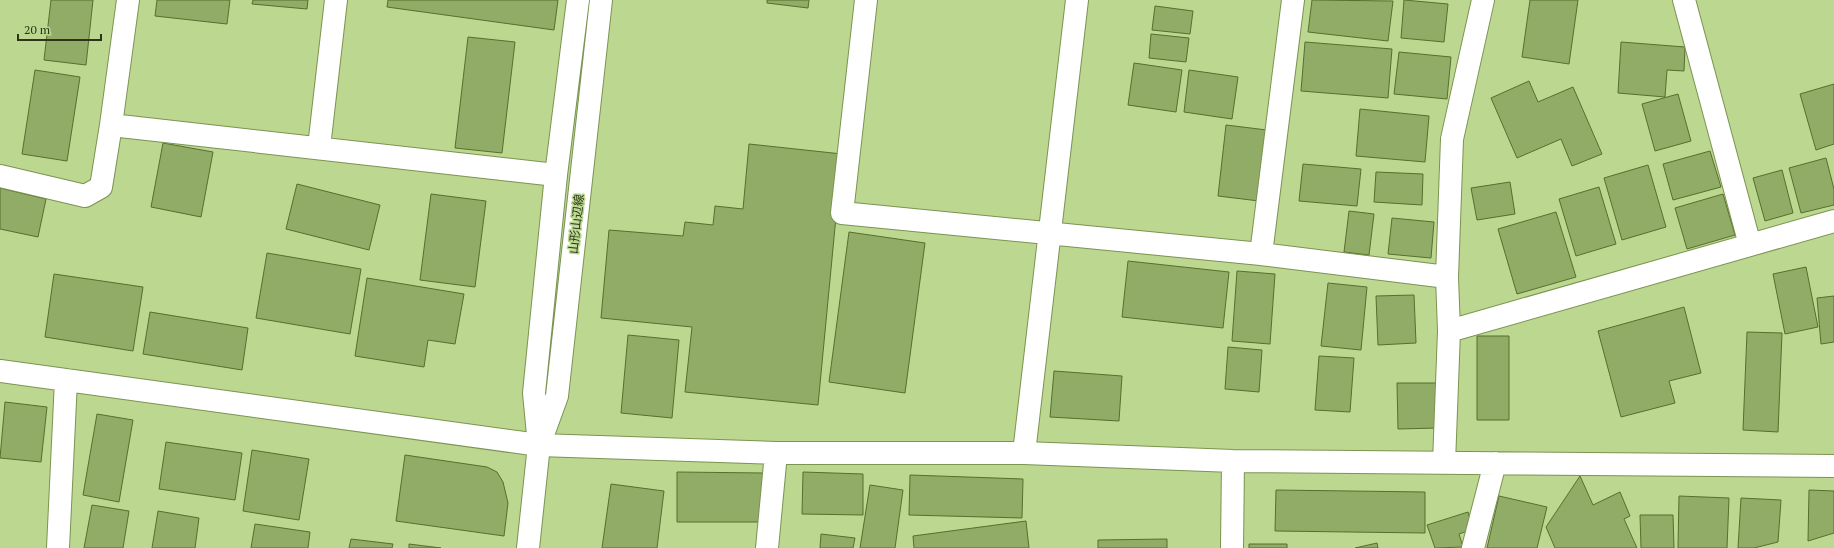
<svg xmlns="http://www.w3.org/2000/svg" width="1834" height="548" font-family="'PT Serif','Noto Sans JP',serif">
<rect width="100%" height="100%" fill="#bbd790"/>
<!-- building -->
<path fill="#91ac67" stroke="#576f2c" d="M51 0H93L86 65 44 60Z
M157 0H230L227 24 155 16Z
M253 0H308L307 9 252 4Z
M388 0H558L554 30 387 7Z
M767 0H809L808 8 767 3Z
M1312 0 1393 1 1388 41 1308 32Z
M1404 0 1448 4 1444 42 1401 38Z
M1530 0H1578L1569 64 1522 57Z
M1155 6 1193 11 1190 34 1152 30Z
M1151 34 1189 38 1186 62 1149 58Z
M468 37 515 42 502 153 455 148Z
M1305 42 1392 49 1388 98 1301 91Z
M1621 42 1685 47 1684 71 1667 70 1665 97 1618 93Z
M1399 52 1451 57 1447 99 1394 94Z
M1134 63 1182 70 1176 112 1128 105Z
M35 70 80 77 67 161 22 154Z
M1189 70 1238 77 1232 119 1184 112Z
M1529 81 1538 102 1573 87 1602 154 1572 166 1561 139 1517 158 1491 98Z
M1834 84V144L1816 150 1800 94Z
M1678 94 1691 141 1655 151 1642 104Z
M1360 109 1429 116 1425 162 1356 156Z
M1226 125 1267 130 1259 201 1218 196Z
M163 143 213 152 201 217 151 207Z
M749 144 842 154 818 405 685 392 692 327 601 318 609 230 683 236 685 222 713 225 715 206 743 209Z
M1710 151 1721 187 1673 200 1663 164Z
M1826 158 1834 189V205L1801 213 1789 168Z
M1303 164 1361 169 1357 206 1299 201Z
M1648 165 1666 227 1622 240 1604 178Z
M1782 170 1793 213 1765 221 1753 178Z
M1376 172 1423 174 1422 205 1374 202Z
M1510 182 1515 214 1477 220 1471 188Z
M297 184 380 205 369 250 286 229Z
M1599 187 1616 244 1576 256 1559 199Z
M0 188 46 199 38 237 0 229Z
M431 194 486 201 475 287 420 280Z
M1723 194 1735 235 1687 249 1675 208Z
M1349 211 1374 214 1369 255 1344 252Z
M1556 212 1576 277 1517 294 1498 229Z
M1392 218 1434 222 1431 258 1388 254Z
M849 232 925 243 905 393 829 382Z
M267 253 361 269 350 334 256 318Z
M1128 261 1229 272 1223 328 1122 317Z
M1806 267 1818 327 1785 334 1773 274Z
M1237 271 1275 274 1270 344 1232 341Z
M54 274 143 287 133 351 45 337Z
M367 278 464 294 455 344 428 340 424 367 355 356Z
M1328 283 1367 287 1361 350 1321 346Z
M1414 295 1416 343 1378 345 1376 296Z
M1834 296V342L1821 344 1817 298Z
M1684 307 1701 373 1669 381 1675 403 1621 417 1598 331Z
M150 312 248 328 242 370 143 354Z
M1747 332 1782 333 1778 432 1743 430Z
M628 335 679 340 672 418 621 413Z
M1477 336H1509V420H1477Z
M1228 347 1262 350 1259 392 1225 389Z
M1319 356 1354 358 1350 412 1315 410Z
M1054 371 1122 376 1119 421 1050 417Z
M1397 383H1437L1438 428 1398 429Z
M5 402 47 407 41 462 0 458Z
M97 414 133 420 119 502 83 495Z
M166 442 242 453 235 500 159 489Z
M252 450 309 459 299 520 243 511Z
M405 455 487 467 497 472 503 482 508 503 504 536 396 521Z
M677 472 764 473V522H677Z
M803 472 863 474V515L802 514Z
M910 475 1023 479 1022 518 909 515Z
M1580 476 1593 505 1620 492 1630 516 1624 519 1637 548H1555L1546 527Z
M611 484 664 491 657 548H602Z
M870 485 903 490 895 548H860Z
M1276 490 1425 492V533L1275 531Z
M1809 490 1834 491V533L1808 541Z
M1499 496 1547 507 1537 548H1487Z
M1679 496 1729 498 1727 548H1678Z
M1741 498 1781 500 1778 542 1754 548H1738Z
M92 505 129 511 123 548H84Z
M158 511 199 518 195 548H152Z
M1468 512 1473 529 1459 534 1463 547 1435 548 1427 525Z
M1640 515H1673L1674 548H1641Z
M1026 521 1029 548H914L913 536Z
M255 524 310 532 308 548H251Z
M821 534 855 538 853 548H820Z
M351 539 393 544 392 548H349Z
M1167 539V548H1098V540Z
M1377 543 1378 548H1355Z
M409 544 441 548H409Z
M1249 544H1287V548H1249Z"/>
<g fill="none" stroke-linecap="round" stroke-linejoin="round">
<!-- minor casing -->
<g stroke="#7b9451" stroke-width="24">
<path id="minor" d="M866 0 842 213 1261 254 1447 277
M1684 0 1750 245
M111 125 128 0
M319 147 336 0
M0 176 85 196 101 187 111 125 556 175
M1261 254 1293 0
M1449 331 1834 221
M0 371 539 445 776 453H1024L1233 461 1834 466
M1024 453 1077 0
M1444 463 1449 331 1447 277 1452 139 1483 0
M58 548 66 380
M767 548 776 453
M1232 548 1233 461
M1473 548 1495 463"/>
</g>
<!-- major casing -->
<g stroke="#7b9451" stroke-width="24">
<path id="major" d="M541 440 557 396 601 0
M528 548 539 445 534 393 556 175 578 0"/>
</g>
<!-- minor -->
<use href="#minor" stroke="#fff" stroke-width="22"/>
<!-- major -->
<use href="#major" stroke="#fff" stroke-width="22"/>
</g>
<g text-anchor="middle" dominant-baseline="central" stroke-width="3" stroke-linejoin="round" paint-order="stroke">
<!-- street labels -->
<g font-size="12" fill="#2b3619" stroke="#bbd790">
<text transform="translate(576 224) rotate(-84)">山形山辺線</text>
</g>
</g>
<!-- scale -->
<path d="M18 34v6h83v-6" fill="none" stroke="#2b3619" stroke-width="2"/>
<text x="24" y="34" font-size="12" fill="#2b3619" stroke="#bbd790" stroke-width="3" paint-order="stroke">20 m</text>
</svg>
